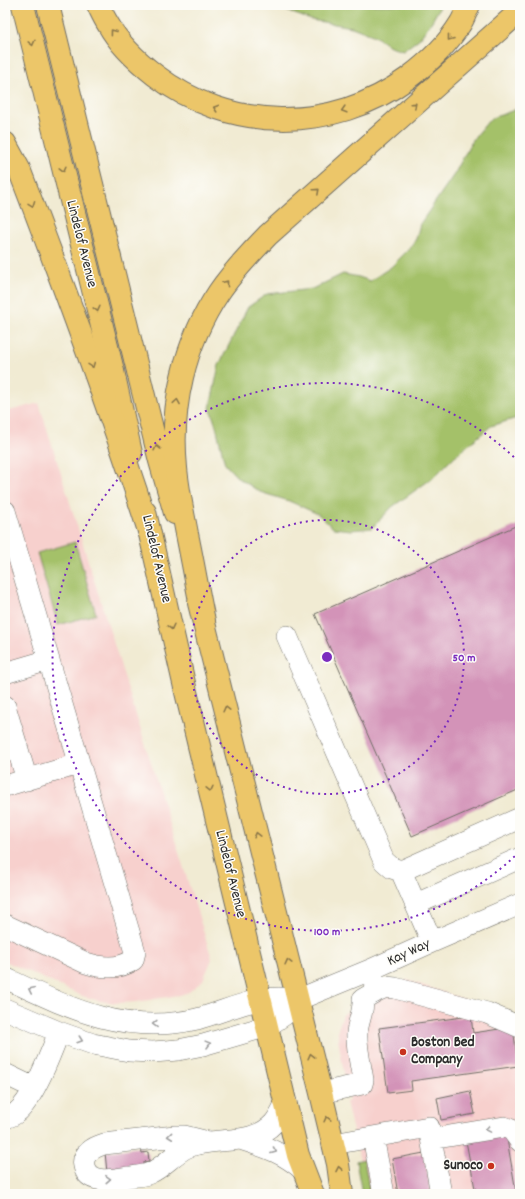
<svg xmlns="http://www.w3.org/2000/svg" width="525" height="1199" font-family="Dekko,sans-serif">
<rect width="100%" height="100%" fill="#fdfcf7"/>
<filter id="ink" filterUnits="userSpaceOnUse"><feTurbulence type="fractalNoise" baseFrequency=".025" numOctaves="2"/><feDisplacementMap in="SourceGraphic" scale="8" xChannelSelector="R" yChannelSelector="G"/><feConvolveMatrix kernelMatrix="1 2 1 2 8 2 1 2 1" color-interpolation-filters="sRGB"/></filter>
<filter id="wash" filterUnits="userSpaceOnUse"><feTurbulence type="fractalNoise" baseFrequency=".012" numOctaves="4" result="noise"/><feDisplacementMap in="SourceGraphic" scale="16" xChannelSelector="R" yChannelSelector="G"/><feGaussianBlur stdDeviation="0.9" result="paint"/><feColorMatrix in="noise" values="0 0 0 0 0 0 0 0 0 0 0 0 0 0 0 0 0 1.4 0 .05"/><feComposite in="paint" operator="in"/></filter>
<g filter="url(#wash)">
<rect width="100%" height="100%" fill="#f1ebd3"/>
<!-- built -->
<path fill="#f7d0cd" d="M39 403 212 959 203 980 189 992 180 995 136 1002 118 1003 100 1001 82 996 5 961V412Z
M407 980 487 1007 520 1022V1194H368L346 1102 349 1101 338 1039V1029L343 1015 354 1005Z"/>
<!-- green -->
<path fill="#a4c169" stroke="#68764a" d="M271 5H441L432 21 420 38 403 51 390 47 375 36 352 27 311 20Z
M520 106V417L491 426 455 456 434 477 392 507 372 528 351 530 333 528 318 514 289 501 260 492 237 477 225 464 216 426 210 408 219 365 248 307 267 294 312 289 343 274 359 277 370 281 391 267 407 251 416 239 420 224 455 173 472 141 490 119 517 109Z
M75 542 96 614 58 625 37 553Z
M364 1159 370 1194H362L356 1161Z"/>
<g id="blocks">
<!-- building -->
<path fill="#d393b8" d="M520 524V789L412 836 315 614Z
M471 1016 473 1033 513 1027 518 1066 411 1081 412 1090 388 1093 379 1028Z
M470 1091 475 1114 441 1120 437 1098Z
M506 1133 516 1192 505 1194H476L466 1141Z
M141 1147 142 1153 148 1152 149 1161 144 1162V1167L107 1173 105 1152Z
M424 1153 431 1194H398L392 1159Z"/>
</g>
</g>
<g filter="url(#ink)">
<use href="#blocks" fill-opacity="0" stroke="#706e66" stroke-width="1"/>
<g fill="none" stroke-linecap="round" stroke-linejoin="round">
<!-- minor casing -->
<g stroke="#706e66" stroke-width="22">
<path id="minor" d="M5 511 135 952 133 960C119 970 102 968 86 963L5 925
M287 636 384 861 392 868 401 871 520 818
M5 673 49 660
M5 706 27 780
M5 786 79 764
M401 871 432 942
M416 904 520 858
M370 970 377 991 386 987 395 988 487 1013 520 1027
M5 978C69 1008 124 1036 197 1019 231 1010 261 992 297 1000
M5 1009 59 1032 93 1044 129 1051 153 1052 178 1050 203 1045 268 1026 284 1015 297 1000 370 970 432 942 520 904
M5 1074 34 1088
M321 1093 362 1084 363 1080C361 1066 356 1047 357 1033 358 1021 364 1011 363 999L377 991
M5 1118C9 1117 13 1116 16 1113 33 1100 51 1053 59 1032
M373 1137 384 1194
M240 1139C265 1147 285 1153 304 1171
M431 1139 504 1127 512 1130 520 1141
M208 1142 184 1136H175L104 1144C94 1147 81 1154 84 1166 88 1186 116 1179 129 1177 136 1176 144 1176 150 1173 164 1167 174 1153 188 1147 215 1136 252 1147 274 1123 279 1117 283 1108 286 1102
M333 1144 429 1127 441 1194"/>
</g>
<!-- major casing -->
<g stroke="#706e66" stroke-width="24">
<path id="major" d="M23 5 113 371 131 453
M48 5 160 461 175 513
M145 512 186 692 298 1155 313 1194
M199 603 321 1093 338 1164 342 1194"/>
</g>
<!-- highway casing -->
<g stroke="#706e66" stroke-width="24">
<path id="highway" d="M98 5C101 11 104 18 108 24 119 44 137 61 155 75 229 132 332 134 408 78 428 63 447 45 460 24 464 18 466 11 469 5
M5 143 19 169C65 289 110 409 149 531
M204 621C198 592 193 563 187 534 183 512 178 491 176 468 170 407 184 344 219 292 233 271 251 253 268 235L520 11"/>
</g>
<!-- minor -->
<use href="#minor" stroke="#fff" stroke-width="21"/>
<!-- major -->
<use href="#major" stroke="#ecc669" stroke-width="22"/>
<!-- highway -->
<use href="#highway" stroke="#ecc669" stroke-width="22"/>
</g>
<!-- one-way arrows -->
<defs><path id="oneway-chevron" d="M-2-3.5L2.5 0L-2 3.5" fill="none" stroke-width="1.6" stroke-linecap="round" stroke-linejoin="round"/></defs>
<g stroke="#8c784a">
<use href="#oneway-chevron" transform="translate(113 32) rotate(-127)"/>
<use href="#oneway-chevron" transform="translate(450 38) rotate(128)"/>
<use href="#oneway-chevron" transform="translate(32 43) rotate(76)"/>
<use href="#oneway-chevron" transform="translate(414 105) rotate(-42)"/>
<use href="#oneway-chevron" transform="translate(216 108) rotate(-162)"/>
<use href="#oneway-chevron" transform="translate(344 110) rotate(164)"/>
<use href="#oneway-chevron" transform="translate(63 169) rotate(76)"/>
<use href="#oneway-chevron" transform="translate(317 191) rotate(-42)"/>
<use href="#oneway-chevron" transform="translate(32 204) rotate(69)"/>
<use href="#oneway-chevron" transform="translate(226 283) rotate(-52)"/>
<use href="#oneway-chevron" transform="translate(97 309) rotate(76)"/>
<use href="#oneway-chevron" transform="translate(92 365) rotate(69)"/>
<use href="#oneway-chevron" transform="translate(177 402) rotate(-81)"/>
<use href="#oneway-chevron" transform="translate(157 448) rotate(-104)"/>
<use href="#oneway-chevron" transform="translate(171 627) rotate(77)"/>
<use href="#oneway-chevron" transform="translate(226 709) rotate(-104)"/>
<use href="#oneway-chevron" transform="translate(210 789) rotate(77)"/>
<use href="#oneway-chevron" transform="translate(257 835) rotate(-104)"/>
<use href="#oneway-chevron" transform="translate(288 962) rotate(-104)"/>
<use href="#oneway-chevron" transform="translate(311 1056) rotate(-104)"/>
<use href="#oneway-chevron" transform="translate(327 1119) rotate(-104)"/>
<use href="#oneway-chevron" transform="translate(339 1169) rotate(-101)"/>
</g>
<g stroke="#a0a0a0">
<use href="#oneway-chevron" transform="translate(31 990) rotate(-155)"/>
<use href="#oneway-chevron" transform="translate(155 1024) rotate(178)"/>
<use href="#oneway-chevron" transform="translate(80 1040) rotate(19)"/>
<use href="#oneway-chevron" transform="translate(208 1044) rotate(-15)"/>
<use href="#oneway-chevron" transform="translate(488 1129) rotate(170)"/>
<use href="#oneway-chevron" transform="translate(170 1136) rotate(174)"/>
<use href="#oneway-chevron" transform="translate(274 1151) rotate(21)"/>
<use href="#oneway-chevron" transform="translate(108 1179) rotate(-3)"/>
</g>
</g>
<!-- distance rings -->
<g fill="none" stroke="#7b2cbf" stroke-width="2" stroke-dasharray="2 4">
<circle cx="327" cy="657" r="137"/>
<path d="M519 852A274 274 0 1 1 519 462"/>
</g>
<!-- markers -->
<g fill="#c8321e" stroke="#fdfcf7" stroke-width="1.5">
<circle cx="403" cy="1052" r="4"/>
<circle cx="491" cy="1166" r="4"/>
</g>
<g text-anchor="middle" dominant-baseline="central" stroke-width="3" stroke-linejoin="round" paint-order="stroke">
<!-- street labels -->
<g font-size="15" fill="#2b2b2b" stroke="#fdfcf7">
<text transform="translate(81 244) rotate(76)">Lindelof Avenue</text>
<text transform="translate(156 559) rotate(77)">Lindelof Avenue</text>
<text transform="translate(230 874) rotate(76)">Lindelof Avenue</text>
<text transform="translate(409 953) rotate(-25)">Kay Way</text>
</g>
<!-- poi labels -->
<g font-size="15" font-weight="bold" fill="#2b2b2b" stroke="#fdfcf7" text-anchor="start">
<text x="411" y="1043">Boston Bed<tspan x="411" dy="17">Company</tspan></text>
<text x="483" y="1166" text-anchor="end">Sunoco</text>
</g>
</g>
<circle cx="327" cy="657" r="6" fill="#7b2cbf" stroke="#fdfcf7" stroke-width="2"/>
<g font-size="12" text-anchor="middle" font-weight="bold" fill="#7b2cbf" stroke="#fdfcf7" stroke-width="3" stroke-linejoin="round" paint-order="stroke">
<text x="464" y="661">50 m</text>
<text x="327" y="935">100 m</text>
</g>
<!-- margin -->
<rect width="525" height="1199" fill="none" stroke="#fdfcf7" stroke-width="20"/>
</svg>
